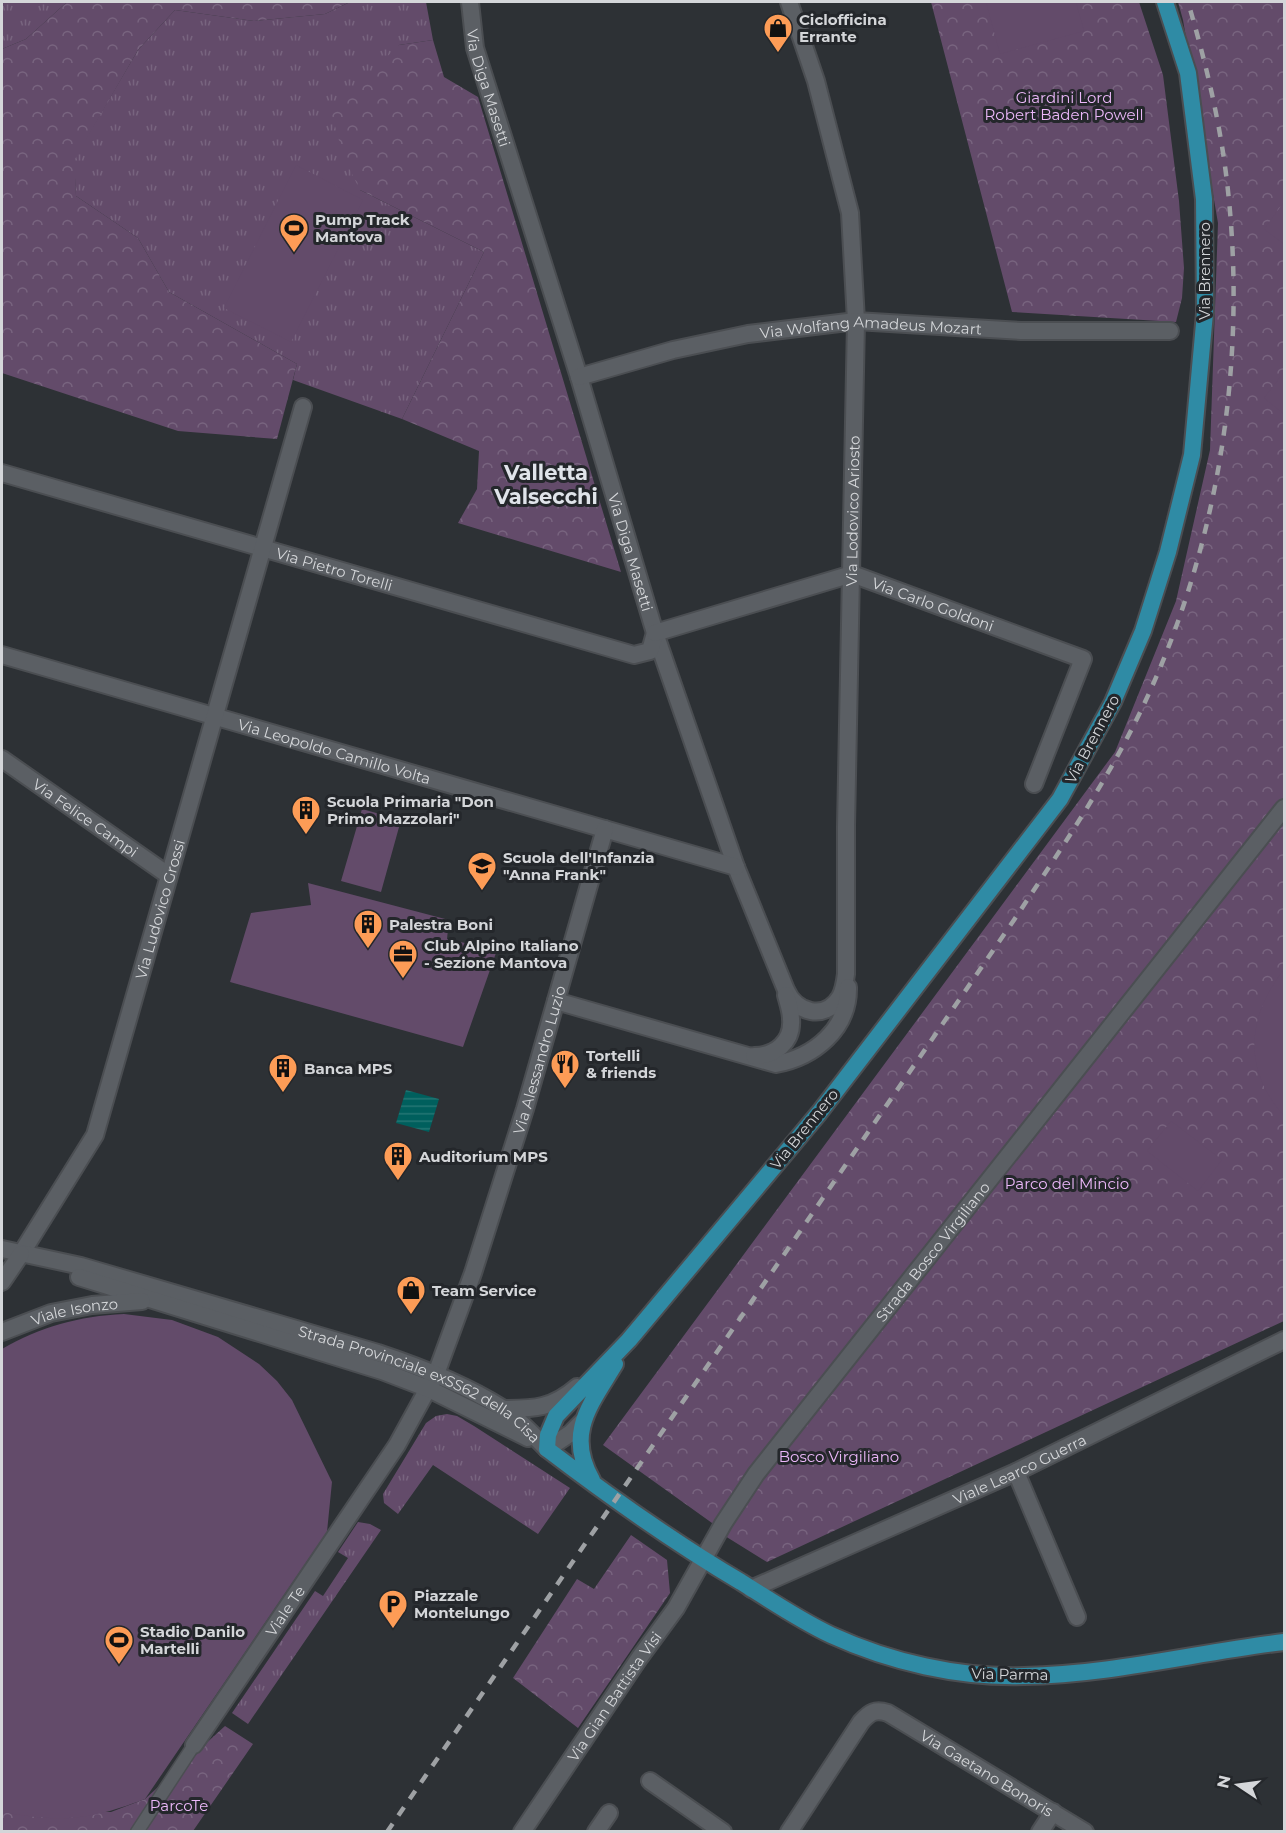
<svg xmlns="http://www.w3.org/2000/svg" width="1286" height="1833" font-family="Montserrat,sans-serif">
<defs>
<pattern id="grass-tufts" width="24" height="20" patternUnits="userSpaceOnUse" patternTransform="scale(1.5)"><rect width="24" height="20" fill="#634b6a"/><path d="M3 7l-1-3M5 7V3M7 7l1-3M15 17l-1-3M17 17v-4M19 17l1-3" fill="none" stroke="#78647f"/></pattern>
<pattern id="forest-crowns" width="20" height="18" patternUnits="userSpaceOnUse" patternTransform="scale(1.5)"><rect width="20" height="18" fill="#634b6a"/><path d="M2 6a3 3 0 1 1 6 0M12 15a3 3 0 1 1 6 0" fill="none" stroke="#78647f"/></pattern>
<pattern id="water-rules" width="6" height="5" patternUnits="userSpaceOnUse" patternTransform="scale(1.5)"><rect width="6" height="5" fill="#005f5d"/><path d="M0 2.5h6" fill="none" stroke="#247574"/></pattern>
</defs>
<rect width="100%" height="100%" fill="#2d3135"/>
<!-- grass -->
<path fill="url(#grass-tufts)" d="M2 2H67L26 39 2 49Z
M350 2H426L433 40 399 45 360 190 484 252 402 419 293 380 297 364 169 292 138 238 76 196 74 159 138 50 175 10 254 21 325 14Z
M447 1414 457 1416 474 1426 570 1488 538 1534 433 1465 398 1514 384 1503 383 1494 426 1423 436 1416Z
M358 1522 370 1524 381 1530 248 1724 232 1713 315 1591 323 1596 348 1558 338 1552Z"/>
<!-- forest -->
<path fill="url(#forest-crowns)" d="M67 2H350L325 14 254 21 175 10 138 50 75 159 76 196 138 238 169 292 297 364 277 439 178 431 2 373V49L26 39Z
M931 2H1139L1163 75 1179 201 1184 268 1182 298 1176 322 1012 312Z
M1178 2H1284V1321L767 1562 725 1536 726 1533 603 1445 1115 752 1176 601 1210 450 1218 223 1183 20Z
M433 40 444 77 478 97 621 572 458 523 477 489 479 451 402 419 484 252 360 190 344 158 331 112 399 45Z
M631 1535 667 1560 670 1593 578 1728 513 1678 577 1579 594 1589Z
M225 1726 253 1744 193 1831H2V1811L111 1812 145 1799Z"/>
<!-- pitch -->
<path fill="#634b6a" d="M986 2H1076L1084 31 1000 54Z
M296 165 363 200 291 342 224 308Z
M1284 202V244L1264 229Z
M1284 372V414L1264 398Z
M362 809 401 820 381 892 341 881Z
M308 883 449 920 447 939 497 950 463 1047 230 982 251 913 311 905Z
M1284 969V1116C1242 1068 1247 1018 1284 969Z
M1171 1121 1222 1160 1198 1191 1147 1151Z
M124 1314 172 1320 218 1337 259 1364 277 1381 292 1400 332 1482 327 1532 145 1799C90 1820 62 1823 3 1812L2 1811V1349C40 1327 79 1316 124 1314Z"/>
<!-- water -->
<path fill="url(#water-rules)" d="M406 1090 439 1099 429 1132 396 1123Z"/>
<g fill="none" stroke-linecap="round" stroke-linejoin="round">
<!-- pedestrian casing -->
<g stroke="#4b4e52" stroke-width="15">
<path id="pedestrian" d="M137 1832 194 1745"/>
</g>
<!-- minor casing -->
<g stroke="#4b4e52" stroke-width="20">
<g id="minor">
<path id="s1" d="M470 2 475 48 579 377 655 633 736 867 786 990C796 1013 825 1021 840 997 844 990 845 982 846 974V826L856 321 850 213 816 81 789 2"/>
<path id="s2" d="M579 377 673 350 748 334 856 321 1021 331H1170"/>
<path id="s3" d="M2 473 634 655 650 651 655 633"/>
<path id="s4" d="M655 633 852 574 1083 659 1034 784"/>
<path id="s5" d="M2 655 736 867"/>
<path id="s6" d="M2 759 168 875"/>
<path d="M556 1001 776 1064C814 1057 849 1029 848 987"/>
<path d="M754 1056C775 1056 793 1042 791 1019 791 1011 788 1003 786 995"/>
<path id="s7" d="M21 1254 95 1135 303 407"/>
<path d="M1016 1472 1077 1617"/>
<path id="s8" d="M751 1589 1016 1472 1284 1340"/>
<path id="s9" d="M194 1745 397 1445 436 1374 473 1273 525 1109 605 829"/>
<path d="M650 1781 723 1832"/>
<path id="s10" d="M522 1832 640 1657 676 1608 723 1524 756 1474 1284 808"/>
<path d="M596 1832 609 1813"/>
<path id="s11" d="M789 1832 861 1722C870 1712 875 1709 888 1713L1085 1832"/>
<path d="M1040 1832 1053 1812"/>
</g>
</g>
<!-- secondary casing -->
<g stroke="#4b4e52" stroke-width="20">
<g id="secondary">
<path id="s12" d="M2 1249 81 1266 378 1353C420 1367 464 1384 502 1408 518 1418 533 1435 547 1449"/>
<path d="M79 1277 382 1371 429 1389 528 1438"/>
<path d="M2 1282 21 1254"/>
<path id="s13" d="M2 1332 51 1313 92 1305 142 1301"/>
<path d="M503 1409C535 1409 553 1408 577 1387"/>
<path d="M547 1449 571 1433 582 1422"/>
</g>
</g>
<!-- primary casing -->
<g stroke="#4b4e52" stroke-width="20">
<path id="primary" d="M1165 2 1188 73 1204 199 1205 313 1192 455 1168 552 1143 631 1113 702 1060 799 819 1113 629 1340 556 1416 548 1435 547 1449C610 1497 673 1542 741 1582 770 1600 799 1620 831 1635 890 1662 959 1678 1024 1676 1110 1675 1199 1652 1284 1642
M592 1480C565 1433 591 1404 615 1364"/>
</g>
<!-- pedestrian -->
<use href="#pedestrian" stroke="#5b5f64" stroke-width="12"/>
<!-- minor -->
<use href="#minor" stroke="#5b5f64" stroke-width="16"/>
<!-- secondary -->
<use href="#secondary" stroke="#5b5f64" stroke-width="16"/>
<!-- primary -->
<use href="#primary" stroke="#2f8ba5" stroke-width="16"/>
<!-- rail -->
<path stroke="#9ea1a4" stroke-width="4.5" stroke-dasharray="10 10" stroke-linecap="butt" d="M387 1832 1014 920C1061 849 1109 779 1145 702 1223 535 1250 341 1224 159 1216 105 1203 53 1188 2"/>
</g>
<!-- icons -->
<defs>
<g id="shop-pin" transform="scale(1.5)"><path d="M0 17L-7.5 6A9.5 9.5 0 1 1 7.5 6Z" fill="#fd9c56" stroke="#24272b"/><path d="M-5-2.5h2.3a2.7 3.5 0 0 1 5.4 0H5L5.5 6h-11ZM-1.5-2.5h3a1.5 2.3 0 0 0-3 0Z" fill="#111"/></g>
<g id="stadium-pin" transform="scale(1.5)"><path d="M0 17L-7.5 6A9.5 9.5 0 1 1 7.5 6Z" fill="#fd9c56" stroke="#24272b"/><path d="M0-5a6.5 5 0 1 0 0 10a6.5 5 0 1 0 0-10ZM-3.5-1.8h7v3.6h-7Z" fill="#111"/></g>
<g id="building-pin" transform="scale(1.5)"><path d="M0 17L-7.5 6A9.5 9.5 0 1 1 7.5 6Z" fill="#fd9c56" stroke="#24272b"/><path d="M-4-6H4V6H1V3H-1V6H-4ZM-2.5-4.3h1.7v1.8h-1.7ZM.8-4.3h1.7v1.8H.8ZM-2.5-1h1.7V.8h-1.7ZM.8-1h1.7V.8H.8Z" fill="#111"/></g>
<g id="school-pin" transform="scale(1.5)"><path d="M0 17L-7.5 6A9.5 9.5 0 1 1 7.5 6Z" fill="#fd9c56" stroke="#24272b"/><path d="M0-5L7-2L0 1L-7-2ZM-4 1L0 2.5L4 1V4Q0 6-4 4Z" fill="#111"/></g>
<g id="office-pin" transform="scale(1.5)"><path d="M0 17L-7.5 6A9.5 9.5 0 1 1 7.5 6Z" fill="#fd9c56" stroke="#24272b"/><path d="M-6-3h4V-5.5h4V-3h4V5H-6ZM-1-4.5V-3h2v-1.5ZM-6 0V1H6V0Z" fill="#111"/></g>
<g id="restaurant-pin" transform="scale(1.5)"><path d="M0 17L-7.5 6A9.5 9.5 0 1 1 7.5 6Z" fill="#fd9c56" stroke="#24272b"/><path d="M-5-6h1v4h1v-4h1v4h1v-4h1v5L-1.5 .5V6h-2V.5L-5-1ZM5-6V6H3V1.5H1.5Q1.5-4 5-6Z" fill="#111"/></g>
<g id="parking-pin" transform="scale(1.5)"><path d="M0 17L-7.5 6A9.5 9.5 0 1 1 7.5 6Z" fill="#fd9c56" stroke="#24272b"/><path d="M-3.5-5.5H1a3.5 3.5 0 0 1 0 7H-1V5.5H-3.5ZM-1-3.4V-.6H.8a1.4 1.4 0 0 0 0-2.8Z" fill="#111"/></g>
</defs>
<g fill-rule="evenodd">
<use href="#shop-pin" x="778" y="28"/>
<use href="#stadium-pin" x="294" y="228"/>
<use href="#building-pin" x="306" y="810"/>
<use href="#school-pin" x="482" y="866"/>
<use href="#building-pin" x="368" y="924"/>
<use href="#office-pin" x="403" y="954"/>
<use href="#restaurant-pin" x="565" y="1064"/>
<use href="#building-pin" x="283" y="1068"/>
<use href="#building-pin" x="398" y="1156"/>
<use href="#shop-pin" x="411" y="1290"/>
<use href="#parking-pin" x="393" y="1604"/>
<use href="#stadium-pin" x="119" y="1640"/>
</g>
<g text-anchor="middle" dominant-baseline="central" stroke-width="6" stroke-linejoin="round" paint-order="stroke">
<!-- poi labels -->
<g font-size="15" font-weight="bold" fill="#d4d6d9" stroke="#24272b" text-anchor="start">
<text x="799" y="19">Ciclofficina<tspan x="799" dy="17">Errante</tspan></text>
<text x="315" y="219">Pump Track<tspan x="315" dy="17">Mantova</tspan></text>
<text x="327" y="801">Scuola Primaria "Don<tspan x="327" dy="17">Primo Mazzolari"</tspan></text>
<text x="503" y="857">Scuola dell'Infanzia<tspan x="503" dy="17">"Anna Frank"</tspan></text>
<text x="389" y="924">Palestra Boni</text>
<text x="424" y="945">Club Alpino Italiano<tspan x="424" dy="17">- Sezione Mantova</tspan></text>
<text x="586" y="1055">Tortelli<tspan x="586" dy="17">&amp; friends</tspan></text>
<text x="304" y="1068">Banca MPS</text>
<text x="419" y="1156">Auditorium MPS</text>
<text x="432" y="1290">Team Service</text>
<text x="414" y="1595">Piazzale<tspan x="414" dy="17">Montelungo</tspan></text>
<text x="140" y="1631">Stadio Danilo<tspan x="140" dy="17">Martelli</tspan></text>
</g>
<!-- street labels -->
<g font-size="15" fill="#d4d6d9" stroke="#24272b">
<text stroke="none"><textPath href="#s1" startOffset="88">Via Diga Masetti</textPath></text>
<text transform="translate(1204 271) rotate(-90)">Via Brennero</text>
<text stroke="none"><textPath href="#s2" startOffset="298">Via Wolfang Amadeus Mozart</textPath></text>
<text stroke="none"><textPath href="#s1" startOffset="1594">Via Lodovico Ariosto</textPath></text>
<text stroke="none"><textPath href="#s1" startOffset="574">Via Diga Masetti</textPath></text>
<text stroke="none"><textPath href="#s3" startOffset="346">Via Pietro Torelli</textPath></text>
<text stroke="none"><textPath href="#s4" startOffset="292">Via Carlo Goldoni</textPath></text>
<text transform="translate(1092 739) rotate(-62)">Via Brennero</text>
<text stroke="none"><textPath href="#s5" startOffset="346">Via Leopoldo Camillo Volta</textPath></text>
<text stroke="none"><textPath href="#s6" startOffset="102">Via Felice Campi</textPath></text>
<text stroke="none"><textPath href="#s7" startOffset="375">Via Ludovico Grossi</textPath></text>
<text stroke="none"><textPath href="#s9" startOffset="774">Via Alessandro Luzio</textPath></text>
<text transform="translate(804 1129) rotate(-51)">Via Brennero</text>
<text stroke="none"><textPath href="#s10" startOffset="712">Strada Bosco Virgiliano</textPath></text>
<text stroke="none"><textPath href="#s13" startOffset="76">Viale Isonzo</textPath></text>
<text stroke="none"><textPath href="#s12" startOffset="441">Strada Provinciale exSS62 della Cisa</textPath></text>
<text stroke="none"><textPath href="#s8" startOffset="294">Viale Learco Guerra</textPath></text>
<text stroke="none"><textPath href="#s9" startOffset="162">Viale Te</textPath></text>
<text transform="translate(1010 1674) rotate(1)">Via Parma</text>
<text stroke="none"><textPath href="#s10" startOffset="164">Via Gian Battista Visi</textPath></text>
<text stroke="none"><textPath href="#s11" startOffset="278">Via Gaetano Bonoris</textPath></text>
</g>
<!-- park labels -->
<g font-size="15" fill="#ecb8fa" stroke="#24272b">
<text x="1064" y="97">Giardini Lord<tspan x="1064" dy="17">Robert Baden Powell</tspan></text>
<text x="1067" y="1183">Parco del Mincio</text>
<text x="839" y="1456">Bosco Virgiliano</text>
<text x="179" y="1805">ParcoTe</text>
</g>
<!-- district labels -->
<g font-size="21" font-weight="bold" fill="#e0e4ea" stroke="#24272b">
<text x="546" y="472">Valletta<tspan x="546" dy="24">Valsecchi</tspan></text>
</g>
</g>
<!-- border -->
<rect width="1286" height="1833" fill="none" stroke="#d4d6d9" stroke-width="6"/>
<!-- north arrow -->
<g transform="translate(1238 1785) rotate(283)" stroke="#24272b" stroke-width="4.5" paint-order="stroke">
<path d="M0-4.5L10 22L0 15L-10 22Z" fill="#d4d6d9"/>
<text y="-9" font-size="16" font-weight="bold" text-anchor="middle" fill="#d4d6d9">N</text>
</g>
</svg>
